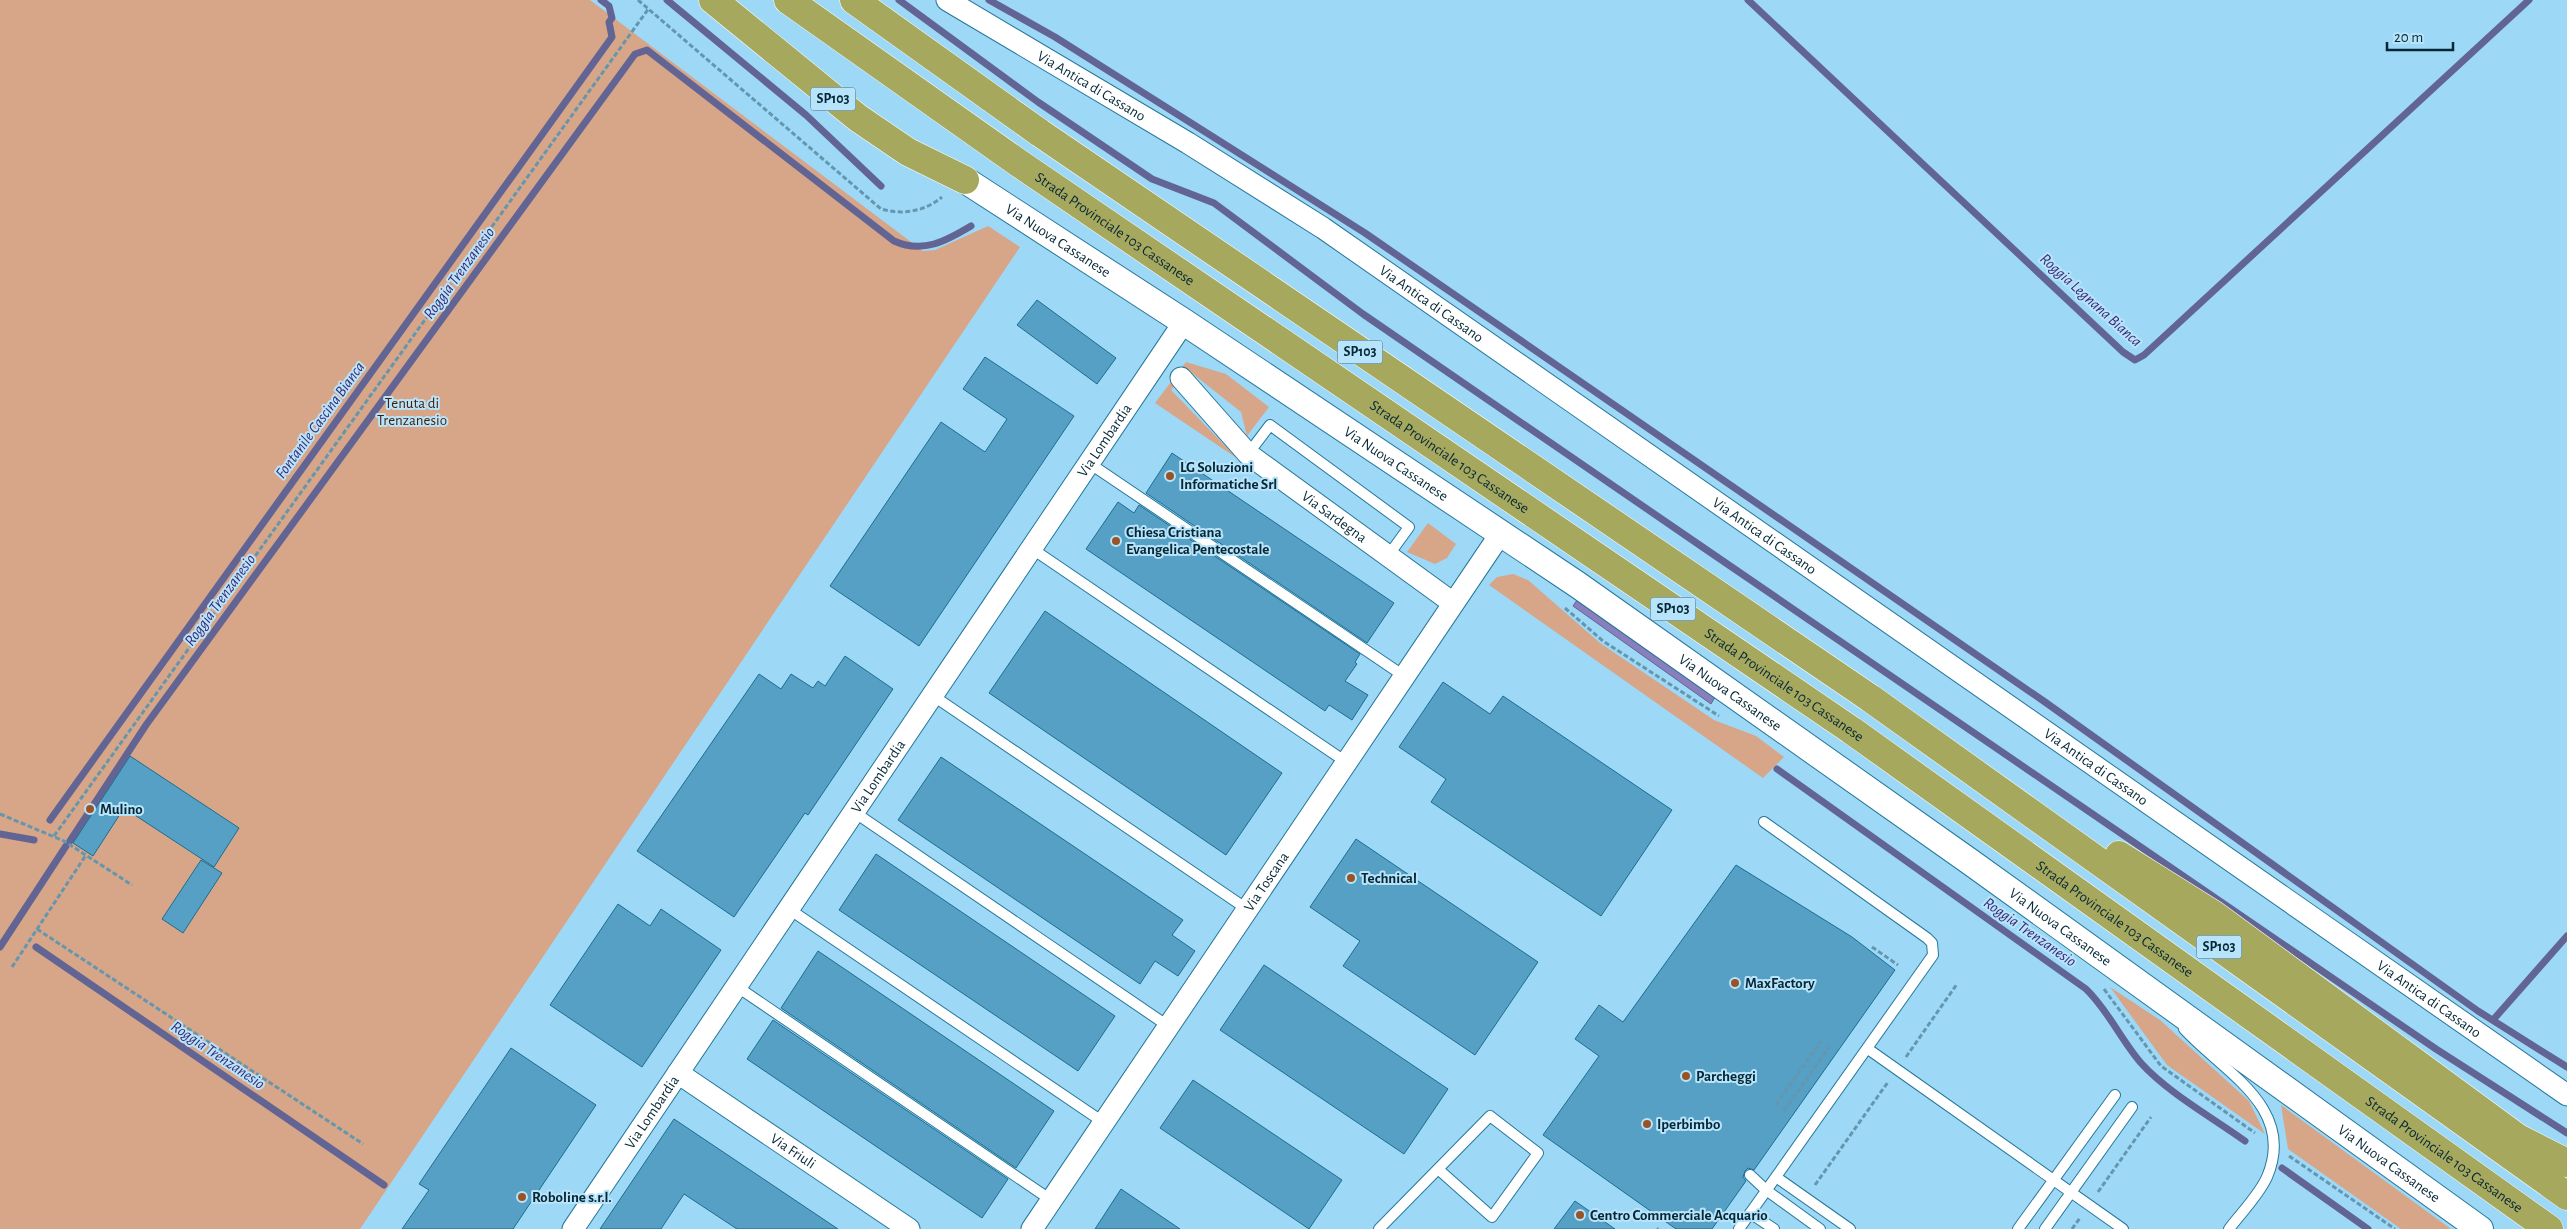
<svg xmlns="http://www.w3.org/2000/svg" width="2567" height="1229" font-family="'Alegreya Sans',sans-serif">
<rect width="100%" height="100%" fill="#9dd9f7"/>
<!-- green -->
<path fill="#d7a588" d="M0 0H590L923 251 935 250 988 226 1020 247 360 1229H0Z
M1186 362 1226 374 1269 407 1247 436 1241 412 1188 370 1171 390 1238 459 1155 403Z
M1428 523 1456 544 1447 558 1435 564 1407 552Z
M1513 574 1528 580 1600 643 1714 720 1756 736 1784 757 1763 778 1489 585 1497 577Z
M2110 987 2160 1020 2249 1101 2265 1134 2167 1065Z
M2281 1105 2451 1229H2401L2288 1149Z"/>
<!-- water -->
<path fill="#897fbd" stroke="#626594" d="M1577 600 1715 697 1711 704 1573 606Z"/>
<g fill="none" stroke-linecap="round" stroke-linejoin="round">
<!-- stream -->
<path stroke="#626594" stroke-width="7" d="M667 0 806 115 881 186
M899 0 1038 102 1152 179 1214 203 1363 314 1701 546 2436 1049 2567 1133
M989 0 1055 37 1365 233 2045 702 2478 1011 2567 1067
M1748 0 2123 352 2135 360 2144 355 2529 0
M1777 769 2086 989C2108 1010 2121 1040 2141 1063 2167 1092 2213 1118 2245 1141
M50 820 612 37 609 22 612 18 609 6 601 0
M0 834 34 840
M70 841 146 725 635 54 647 50 894 241C923 254 946 241 971 226
M0 947 66 846
M36 947 384 1185
M2493 1020 2567 936
M2282 1168 2368 1229"/>
</g>
<!-- building -->
<path fill="#55a0c4" stroke="#1b6e91" d="M1037 300 1116 358 1097 384 1017 325Z
M985 357 1074 416 919 646 830 586 941 422 985 452 1007 419 963 389Z
M1172 453 1394 603 1367 643 1146 493Z
M1118 502 1134 513 1139 505 1360 654 1355 662 1357 664 1345 681 1368 695 1352 720 1329 705 1325 711 1086 549Z
M1045 611 1282 773 1226 855 989 693Z
M845 656 893 689 808 815 805 813 734 917 637 851 759 674 781 689 791 674 813 688 818 681 825 686Z
M1443 682 1490 714 1503 696 1672 810 1601 916 1431 802 1446 779 1399 747Z
M130 756 239 828 214 867 124 808 93 856 73 843Z
M941 757 1183 920 1172 935 1195 951 1178 976 1155 961 1140 984 898 820Z
M1356 839 1538 962 1475 1055 1343 966 1360 941 1310 907Z
M876 854 1115 1016 1078 1071 839 910Z
M201 860 222 873 183 933 162 919Z
M1736 865 1852 937 1895 970 1754 1170 1748 1168 1745 1171 1743 1177 1746 1181 1712 1229H1676L1543 1135 1599 1056 1575 1039 1599 1005 1623 1022Z
M618 904 650 926 661 909 721 950 642 1067 550 1005Z
M818 951 1054 1111 1016 1168 781 1008Z
M1264 965 1448 1089 1404 1154 1220 1030Z
M773 1020 1008 1179 982 1218 747 1059Z
M511 1048 596 1105 513 1229H402L429 1190 419 1184Z
M1193 1080 1342 1180 1309 1229 1160 1128Z
M674 1119 838 1229H737L684 1194 661 1229H600Z
M1121 1189 1180 1229H1095Z
M1575 1201 1615 1229H1554Z"/>
<g fill="none" stroke-linecap="round" stroke-linejoin="round">
<!-- service casing -->
<g stroke="#267799" stroke-width="12">
<path id="service" d="M1248 454 1270 425 1409 527 1388 556
M1089 463 1404 676
M1031 548 1346 762
M932 695 1247 909
M854 812 1168 1026
M789 909 1103 1122
M736 986 1051 1200
M2184 1029C2222 1071 2297 1107 2267 1177 2259 1195 2241 1213 2229 1229
M1868 1049 2123 1229
M1750 1175 1766 1190 1820 1229
M1776 1177 1850 1229
M1750 1213 1774 1229
M1379 1229 1490 1116 1538 1153 1492 1217 1438 1169
M1739 1229 1933 955 1932 943 1927 938 1764 822
M2018 1229 2115 1095
M2045 1229 2132 1107"/>
</g>
<!-- minor casing -->
<g stroke="#267799" stroke-width="23">
<g id="minor">
<path id="s1" d="M947 0 1188 143 1323 228 2567 1095"/>
<path id="s2" d="M1181 378 1248 454 1453 603"/>
<path id="s3" d="M678 1073 909 1229"/>
<path id="s4" d="M573 1229 1184 322"/>
<path id="s5" d="M1032 1229 1501 533"/>
</g>
</g>
<!-- tertiary casing -->
<g stroke="#267799" stroke-width="28">
<g id="tertiary">
<path id="s6" d="M965 180 1184 322 1578 585 1969 861 2480 1229"/>
</g>
</g>
<!-- trunk casing -->
<g stroke="#fff" stroke-width="29">
<g id="trunk">
<path d="M713 0 858 118 908 152 965 180"/>
<path id="s7" d="M788 0 1020 164 1851 730 2549 1229"/>
<path d="M854 0 1040 133 1870 698 2567 1196"/>
<path d="M2119 855 2213 914 2518 1138 2567 1163"/>
</g>
</g>
<!-- path -->
<path stroke="#6496ae" stroke-width="3" stroke-dasharray="5 2.5" stroke-linecap="butt" d="M638 0 881 209C902 215 924 212 942 197
M1565 608 1603 641 1719 716
M0 814 64 841 132 885
M54 836 649 8
M37 929 363 1144
M1872 947 1898 965
M12 967 86 855
M2104 989 2161 1066 2255 1133
M1906 1057 1957 984
M1776 1105 1821 1041
M1784 1111 1829 1047
M2289 1156 2395 1229
M1815 1185 1888 1082
M2098 1192 2151 1117
M1657 1228 1658 1229
M2072 1229 2080 1218"/>
<!-- service -->
<use href="#service" stroke="#fff" stroke-width="10"/>
<!-- minor -->
<use href="#minor" stroke="#fff" stroke-width="21"/>
<!-- tertiary -->
<use href="#tertiary" stroke="#fff" stroke-width="26"/>
<!-- trunk -->
<use href="#trunk" stroke="#a6a85e" stroke-width="28"/>
</g>
<!-- markers -->
<g fill="#985327" stroke="#b8e4fb" stroke-width="2">
<circle cx="1170" cy="476" r="5"/>
<circle cx="1116" cy="541" r="5"/>
<circle cx="90" cy="809" r="5"/>
<circle cx="1351" cy="878" r="5"/>
<circle cx="1735" cy="983" r="5"/>
<circle cx="1686" cy="1076" r="5"/>
<circle cx="1647" cy="1124" r="5"/>
<circle cx="522" cy="1197" r="5"/>
<circle cx="1580" cy="1215" r="5"/>
</g>
<g text-anchor="middle" dominant-baseline="central" stroke-width="4" stroke-linejoin="round" paint-order="stroke">
<!-- shield labels -->
<g fill="#b8e4fb" stroke="#3b6071" stroke-width="1">
<rect x="810.5" y="87.5" width="45" height="23" rx="4"/>
<rect x="1337.5" y="340.5" width="45" height="23" rx="4"/>
<rect x="1650.5" y="597.5" width="45" height="23" rx="4"/>
<rect x="2196.5" y="935.5" width="45" height="23" rx="4"/>
</g>
<g font-size="14" font-weight="bold" fill="#062836">
<text x="833" y="99">SP103</text>
<text x="1360" y="352">SP103</text>
<text x="1673" y="609">SP103</text>
<text x="2219" y="947">SP103</text>
</g>
<!-- street labels -->
<g font-size="15" fill="#062836" stroke="#b8e4fb">
<text stroke="none"><textPath href="#s1" startOffset="168">Via Antica di Cassano</textPath></text>
<text stroke="none"><textPath href="#s7" startOffset="399">Strada Provinciale 103 Cassanese</textPath></text>
<text stroke="none"><textPath href="#s6" startOffset="111">Via Nuova Cassanese</textPath></text>
<text stroke="none"><textPath href="#s1" startOffset="572">Via Antica di Cassano</textPath></text>
<text stroke="none"><textPath href="#s4" startOffset="951">Via Lombardia</textPath></text>
<text stroke="none"><textPath href="#s7" startOffset="804">Strada Provinciale 103 Cassanese</textPath></text>
<text stroke="none"><textPath href="#s6" startOffset="516">Via Nuova Cassanese</textPath></text>
<text stroke="none"><textPath href="#s2" startOffset="208">Via Sardegna</textPath></text>
<text stroke="none"><textPath href="#s1" startOffset="978">Via Antica di Cassano</textPath></text>
<text stroke="none"><textPath href="#s7" startOffset="1209">Strada Provinciale 103 Cassanese</textPath></text>
<text stroke="none"><textPath href="#s6" startOffset="921">Via Nuova Cassanese</textPath></text>
<text stroke="none"><textPath href="#s1" startOffset="1382">Via Antica di Cassano</textPath></text>
<text stroke="none"><textPath href="#s4" startOffset="546">Via Lombardia</textPath></text>
<text stroke="none"><textPath href="#s5" startOffset="419">Via Toscana</textPath></text>
<text stroke="none"><textPath href="#s7" startOffset="1614">Strada Provinciale 103 Cassanese</textPath></text>
<text stroke="none"><textPath href="#s6" startOffset="1326">Via Nuova Cassanese</textPath></text>
<text stroke="none"><textPath href="#s1" startOffset="1788">Via Antica di Cassano</textPath></text>
<text stroke="none"><textPath href="#s4" startOffset="141">Via Lombardia</textPath></text>
<text stroke="none"><textPath href="#s3" startOffset="139">Via Friuli</textPath></text>
<text stroke="none"><textPath href="#s7" startOffset="2019">Strada Provinciale 103 Cassanese</textPath></text>
<text stroke="none"><textPath href="#s6" startOffset="1731">Via Nuova Cassanese</textPath></text>
</g>
<!-- park labels -->
<g font-size="15" fill="#461e02" stroke="#b8e4fb">
<text x="412" y="403">Tenuta di<tspan x="412" dy="17">Trenzanesio</tspan></text>
</g>
<!-- poi labels -->
<g font-size="15" font-weight="bold" fill="#062836" stroke="#b8e4fb" text-anchor="start">
<text x="1180" y="467">LG Soluzioni<tspan x="1180" dy="17">Informatiche Srl</tspan></text>
<text x="1126" y="532">Chiesa Cristiana<tspan x="1126" dy="17">Evangelica Pentecostale</tspan></text>
<text x="100" y="809">Mulino</text>
<text x="1361" y="878">Technical</text>
<text x="1745" y="983">MaxFactory</text>
<text x="1696" y="1076">Parcheggi</text>
<text x="1657" y="1124">Iperbimbo</text>
<text x="532" y="1197">Roboline s.r.l.</text>
<text x="1590" y="1215">Centro Commerciale Acquario</text>
</g>
<!-- water labels -->
<g font-size="16" font-style="italic" fill="#3c2872" stroke="#b8e4fb">
<text transform="translate(459 273) rotate(-54)">Roggia Trenzanesio</text>
<text transform="translate(2091 300) rotate(42)">Roggia Legnana Bianca</text>
<text transform="translate(320 420) rotate(-54)">Fontanile Cascina Bianca</text>
<text transform="translate(220 600) rotate(-54)">Roggia Trenzanesio</text>
<text transform="translate(2030 932) rotate(35)">Roggia Trenzanesio</text>
<text transform="translate(218 1055) rotate(34)">Roggia Trenzanesio</text>
</g>
</g>
<!-- scale -->
<path d="M2387 42v8h66v-8" fill="none" stroke="#062836" stroke-width="2.5"/>
<text x="2394" y="42" font-size="15" fill="#062836" stroke="#b8e4fb" stroke-width="4" paint-order="stroke">20 m</text>
</svg>
